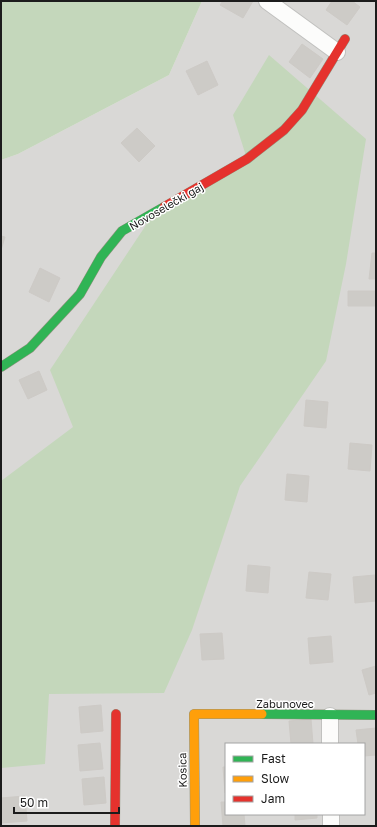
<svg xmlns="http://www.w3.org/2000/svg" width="377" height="827" font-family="'Golos Text',sans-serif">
<rect width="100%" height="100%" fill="#eae9e4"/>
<!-- residential -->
<path fill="#d9d8d6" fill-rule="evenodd" d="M202 1H376V826H1V160L18 154 169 75ZM226 744H364V814H226Z"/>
<!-- forest -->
<path fill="#c4d7bb" d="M1 1H202L169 75 18 154 1 160Z
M269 55 366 139 346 264 326 361 240 486 192 630 164 693 49 694 45 764 1 768V481L73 427 50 370 148 222 246 156 233 115Z"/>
<!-- building -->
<path fill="#cdcbc7" stroke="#cdcac6" d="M223 1H253L243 18 220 5Z
M332 1H352L360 7 347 25 326 10Z
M302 44 323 59 310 78 289 62Z
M207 61 218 85 198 95 186 71Z
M137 128 155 146 139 162 121 143Z
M1 236 5 237 1 250Z
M372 253H376V279H369Z
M40 268 60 278 49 302 29 292Z
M348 291H376V306H348Z
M39 371 47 390 28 399 19 380Z
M306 400 328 402 326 428 304 426Z
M350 443 372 445 370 471 348 469Z
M287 474 309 476 307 502 285 500Z
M248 565 270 567 268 593 246 591Z
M309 572 331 574 328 600 306 598Z
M375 575 376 601 355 603 353 577Z
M222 633 224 659 202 660 200 634Z
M331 636 333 662 310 664 308 638Z
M376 666V693L369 695 362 670Z
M101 705 103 731 81 733 79 707Z
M311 719 313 744H291L289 721Z
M376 728V755L364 756V744H358L356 730Z
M100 743 103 769 80 771 78 745Z
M223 767H226V793H225Z
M104 777 106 803 84 805 82 779Z
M25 796 27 821 1 823V798Z
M221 802H226V814H244L245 826H223Z
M295 814H317V818L295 820Z"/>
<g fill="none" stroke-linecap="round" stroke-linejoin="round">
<!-- street casing -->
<g stroke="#c1c1bf" stroke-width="18">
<path id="street" d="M267 1 337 52
M330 716V744
M331 814V826"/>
</g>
<!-- fast casing -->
<g stroke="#90927e" stroke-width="10">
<path id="fast" d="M1 367 30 348 80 294 101 257 122 231 164 207
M262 714 376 715"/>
</g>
<!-- slow casing -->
<g stroke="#90927e" stroke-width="10">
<path id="slow" d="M195 826 194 714H262"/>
</g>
<!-- jam casing -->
<g stroke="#90927e" stroke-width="10">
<path id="jam" d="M164 207 247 159 284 130 302 110 345 39
M115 826 116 714"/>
</g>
<!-- street -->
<use href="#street" stroke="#fcfcfb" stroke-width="16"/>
<!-- fast -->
<use href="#fast" stroke="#30b455" stroke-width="9"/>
<!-- slow -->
<use href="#slow" stroke="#ff9f0a" stroke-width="9"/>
<!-- jam -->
<use href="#jam" stroke="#e5322d" stroke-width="9"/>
</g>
<g text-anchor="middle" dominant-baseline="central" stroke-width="3" stroke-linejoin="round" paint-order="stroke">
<!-- street labels -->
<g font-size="11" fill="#1c1c1c" stroke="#fff">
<text transform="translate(166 206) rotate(-30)">Novoselečki gaj</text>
<text x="285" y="703">Zabunovec</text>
<text transform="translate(182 770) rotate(-91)">Kosica</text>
</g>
</g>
<!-- border -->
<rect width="377" height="827" fill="none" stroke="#1c1c1c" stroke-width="4"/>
<!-- legend -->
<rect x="225" y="743" width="140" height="72" fill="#ffffff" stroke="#a4a4a4"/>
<rect x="233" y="756" width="20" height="6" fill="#30b455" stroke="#a4a4a4"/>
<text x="261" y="763" font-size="12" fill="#1c1c1c">Fast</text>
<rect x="233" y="776" width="20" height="6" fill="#ff9f0a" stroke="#a4a4a4"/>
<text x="261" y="783" font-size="12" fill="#1c1c1c">Slow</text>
<rect x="233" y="796" width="20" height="6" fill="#e5322d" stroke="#a4a4a4"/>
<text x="261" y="803" font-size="12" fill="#1c1c1c">Jam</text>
<!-- scale -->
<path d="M14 807v6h105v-6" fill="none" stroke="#1c1c1c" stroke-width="2"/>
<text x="20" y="807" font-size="12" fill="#1c1c1c" stroke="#ffffff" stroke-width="3" paint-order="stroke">50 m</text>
</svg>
